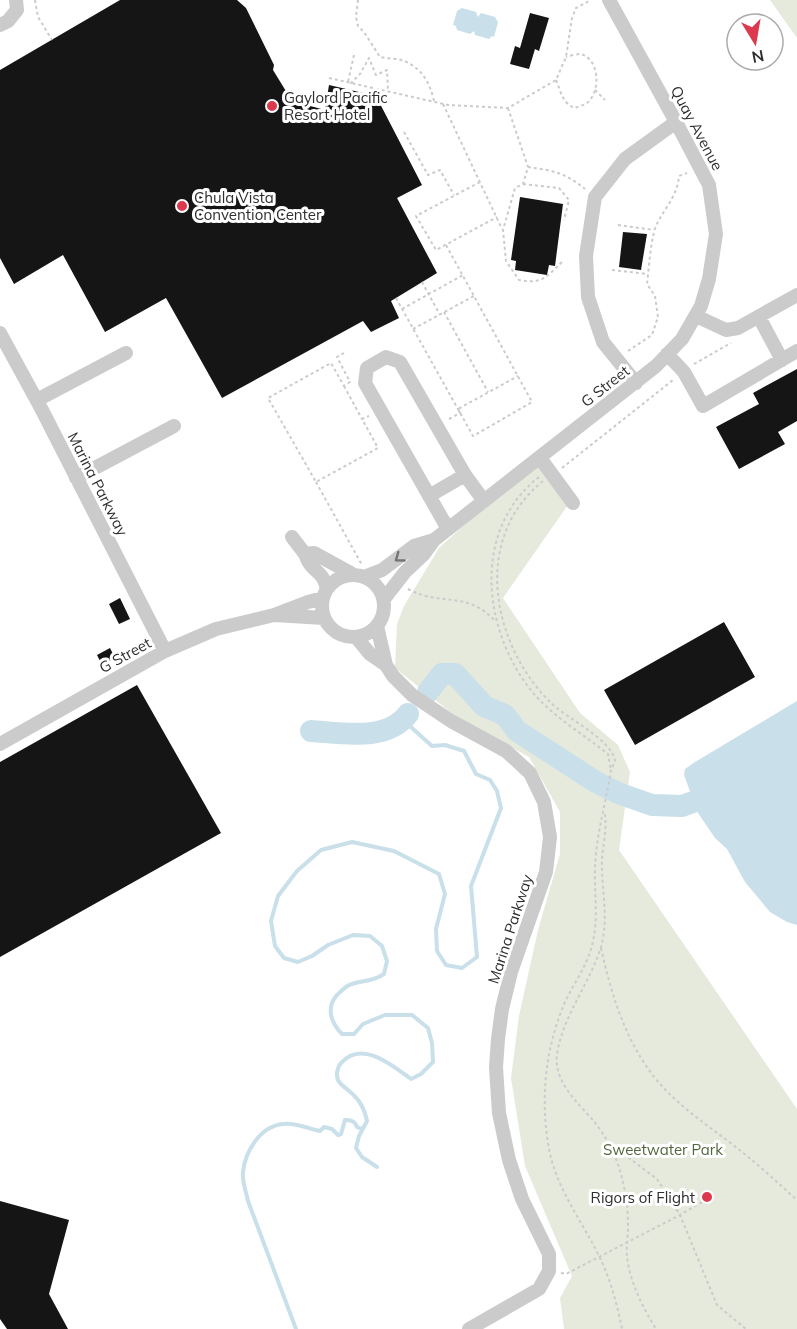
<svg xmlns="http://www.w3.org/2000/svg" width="797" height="1329" font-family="Mulish,sans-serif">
<rect width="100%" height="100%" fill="#fff"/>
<!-- green -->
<path fill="#e5eadc" d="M770 0H797V38Z
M538 465 570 502 503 598 580 713 618 745 630 772 619 850 797 1109V1329H564L560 1298 572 1276 525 1166 511 1078 519 1016 538 930 560 854V812L529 757 459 719 395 668 397 624 404 606 439 548 495 497Z"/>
<!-- water -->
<path fill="#c9dfe9" d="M462 8 476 12 478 17 481 13 495 17 498 22 494 37 492 36 489 39 475 35 474 31 470 34 457 30 456 26 453 25 457 11Z
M797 701V925L787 922 770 912 745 882 727 849 715 838 698 813 684 775 685 769 695 762Z"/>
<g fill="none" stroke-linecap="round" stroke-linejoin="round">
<!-- stream -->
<path stroke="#c9dfe9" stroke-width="4" d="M377 1167 362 1157 356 1148 359 1136 367 1121C364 1107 359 1099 348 1090 344 1087 340 1084 338 1080 336 1075 337 1067 341 1063 362 1039 393 1066 411 1079L421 1074 433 1062 432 1043 428 1028 412 1015H385L363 1024 354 1034H342C330 1022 325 1005 340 992 344 989 347 985 352 984 364 980 372 982 384 974L387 961 382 946 370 936 353 935 328 945 312 956 298 962 284 958 275 946 271 921 278 896 297 871 321 850 352 842 394 851 439 874 445 894 436 929 437 951 446 965 462 968 477 957 471 886 501 808 497 791 490 780 476 774 464 751 445 745 432 746 403 720
M296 1329 248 1201C246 1191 242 1182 243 1172 245 1152 260 1126 283 1124 296 1122 308 1129 320 1131L324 1127 332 1129 338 1135 341 1134 345 1120C351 1120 355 1121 357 1127L362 1129"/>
<!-- river -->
<path stroke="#c9dfe9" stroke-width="22" d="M428 692 442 674H455L484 706 505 715 517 731 596 782 618 793 652 805 682 806 693 802
M311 731C342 733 387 742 408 714"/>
</g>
<!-- building -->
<path fill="#151515" d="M120 0H237L246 8 274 65 273 70 292 101 325 110 329 85 376 96 422 185 397 198 437 273 391 301 399 318 371 332 363 321 222 398 166 298 105 332 63 255 14 284 0 258V70Z
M530 13 549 18 539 51 535 49 529 69 510 64 515 46 520 48Z
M520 197 563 204 555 266 549 265 547 275 515 270 516 261 511 260Z
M623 232 647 234 641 270 619 267Z
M797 369V421L778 432 785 444 739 469 716 427 759 404 753 393Z
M120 598 130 619 119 624 109 604Z
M724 622 755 677 635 745 604 690Z
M110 648 115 658 102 665 97 655Z
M137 685 221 833 0 957V762Z
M0 1201 69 1220 49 1294 68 1329H7L0 1319Z"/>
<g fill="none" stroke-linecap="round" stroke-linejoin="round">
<!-- path -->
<path stroke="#cbcbcb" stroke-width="2" stroke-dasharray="3 3" stroke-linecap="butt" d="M35 0 38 17 52 40
M358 0 356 17 358 26 364 32 380 57C388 59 397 58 404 61 422 68 430 83 434 101
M354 55 348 82 351 83 360 74 369 58 376 75 387 70 388 91
M329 78 448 105 508 108 556 80 566 57 572 18 576 8 591 0
M556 80C561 92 562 102 574 108 578 107 584 105 587 103 601 92 600 58 580 54 576 54 570 56 566 57
M595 90 605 100
M443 104 502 229
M508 108 528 167
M404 132 428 175 440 170 454 195
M480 182 416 216 436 250 497 217
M523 184 559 188 569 200 564 220
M618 225 654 230
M562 262C545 278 543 284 519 280L506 261 503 230 515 188 523 184 528 167C554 171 564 172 585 189
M612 270 648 274
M422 282 440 315
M396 298 473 436 532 402 446 245
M402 309 463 275
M444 312 488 392
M413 329 474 296
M628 351 652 335 658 317 655 296 647 284C649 267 650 249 654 232 659 213 677 200 679 176L687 173
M344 353 337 357 350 382 344 386 331 363 268 398 316 482 378 448 362 419 369 416
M694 364 731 343
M344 386 362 419
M449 419 460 413 458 409 518 376
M562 468 673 380
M539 477C471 530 482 632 534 694 555 718 583 734 608 754L611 770
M543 481C472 538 491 642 549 701 565 718 612 739 615 761L611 770C606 803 596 835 595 868 594 894 599 920 592 945 587 966 574 983 565 1002 545 1049 540 1099 549 1149 557 1190 581 1219 599 1256 610 1278 617 1304 622 1329
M316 482 362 565
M408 589C441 607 467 590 495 621
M605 814C607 830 603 844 602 859 601 890 610 920 600 950 588 986 563 1016 557 1054 553 1083 580 1104 596 1124 604 1134 611 1147 616 1159 624 1180 628 1204 628 1226 628 1237 626 1247 627 1258 631 1284 642 1306 656 1329
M601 948C611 993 624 1037 652 1074 676 1106 711 1127 742 1152 761 1167 779 1184 797 1200
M609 1143 657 1179 680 1215 717 1305 746 1329
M561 1273 566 1274 680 1215 702 1202"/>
<!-- minor -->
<path stroke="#cbcbcb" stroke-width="14" d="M0 25 8 21 17 10 16 0
M696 316 726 330 738 328 797 295
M759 317 782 360
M0 333 42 410 165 651
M667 354 684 372 703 406 797 351
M636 383 603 342 588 297 586 256 595 197 625 159 676 122
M37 400 126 353
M540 458 573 503
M76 478 174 426
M429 496 465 475
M448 529 365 383 367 368 386 357 400 362 465 475 484 501
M292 537 305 554
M322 606a31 31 0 1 1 62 0a31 31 0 1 1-62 0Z
M364 577 382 570 414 546 434 540
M327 589C323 569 311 573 305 554L314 553 354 575
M323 598 308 602 274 615 324 618
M384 599 405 572 423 555 434 540 656 366 682 339 701 306 709 279 716 234 709 185 676 122 609 0
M377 626 386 665 393 676 412 695 451 721 506 751 530 773 544 802 550 837 546 872 511 972 502 1009 498 1039 496 1067 499 1113 509 1160 522 1199 549 1254V1271L539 1289 469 1329
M356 637 370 654 386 665
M0 744 165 651 216 629 274 615"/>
</g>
<!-- one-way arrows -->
<defs><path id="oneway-chevron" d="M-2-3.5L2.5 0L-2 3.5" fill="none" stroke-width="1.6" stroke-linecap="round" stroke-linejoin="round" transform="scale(1.5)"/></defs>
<use stroke="#757575" href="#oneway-chevron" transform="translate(399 558) rotate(144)"/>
<!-- markers -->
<g fill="#dc384e" stroke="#fff" stroke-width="2">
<circle cx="272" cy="106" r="6"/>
<circle cx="182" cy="206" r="6"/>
<circle cx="707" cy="1197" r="6"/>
</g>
<g text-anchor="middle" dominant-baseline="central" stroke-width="6" stroke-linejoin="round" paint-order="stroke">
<!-- poi labels -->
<g font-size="15" fill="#2e2e2e" stroke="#fff" text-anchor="start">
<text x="284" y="97">Gaylord Pacific<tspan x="284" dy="17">Resort Hotel</tspan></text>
<text x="194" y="197">Chula Vista<tspan x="194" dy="17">Convention Center</tspan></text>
<text x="695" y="1197" text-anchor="end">Rigors of Flight</text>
</g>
<!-- street labels -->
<g font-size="15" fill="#2e2e2e" stroke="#fff">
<text transform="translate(697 128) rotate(62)">Quay Avenue</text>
<text transform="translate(605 386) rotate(-38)">G Street</text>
<text transform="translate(98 484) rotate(63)">Marina Parkway</text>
<text transform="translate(125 655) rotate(-29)">G Street</text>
<text transform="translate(510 929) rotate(-72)">Marina Parkway</text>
</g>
<!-- park labels -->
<g font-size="15" fill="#53673d" stroke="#fff">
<text x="663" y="1149">Sweetwater Park</text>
</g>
</g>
<!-- north arrow -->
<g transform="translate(755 42) rotate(169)"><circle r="28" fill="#ffffff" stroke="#ababab" stroke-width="1.5"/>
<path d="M0-4.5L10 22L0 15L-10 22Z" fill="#dc384e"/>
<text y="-9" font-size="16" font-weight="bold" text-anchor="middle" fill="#2e2e2e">N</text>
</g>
</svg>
